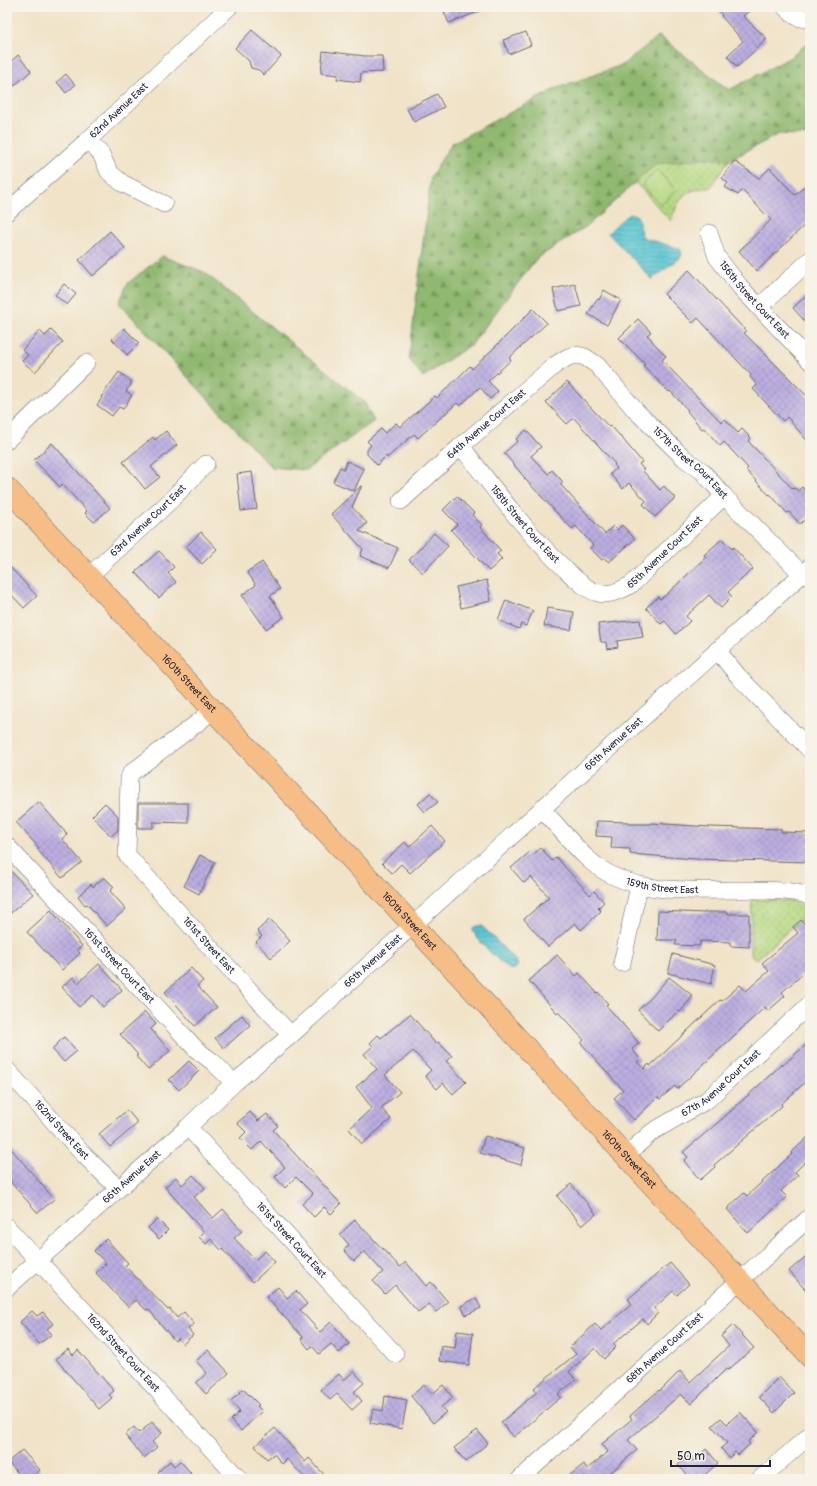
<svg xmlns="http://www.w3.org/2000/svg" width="817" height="1486" font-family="Pangolin,sans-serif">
<defs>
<pattern id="forest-firs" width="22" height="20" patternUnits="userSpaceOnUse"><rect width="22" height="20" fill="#90b86f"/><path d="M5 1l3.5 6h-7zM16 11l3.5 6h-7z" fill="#75955c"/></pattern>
<pattern id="park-dots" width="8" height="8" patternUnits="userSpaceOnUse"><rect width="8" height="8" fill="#b5d881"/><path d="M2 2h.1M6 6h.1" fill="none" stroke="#9bb970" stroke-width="1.8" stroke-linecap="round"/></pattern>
<pattern id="water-rules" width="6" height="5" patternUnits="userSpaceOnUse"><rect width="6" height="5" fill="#59c5d2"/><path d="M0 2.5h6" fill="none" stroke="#4da9b5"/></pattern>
<pattern id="building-cross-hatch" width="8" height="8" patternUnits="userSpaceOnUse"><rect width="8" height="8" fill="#baaee0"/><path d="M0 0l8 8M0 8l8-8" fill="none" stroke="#a095c1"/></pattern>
</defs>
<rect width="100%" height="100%" fill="#f7f3e8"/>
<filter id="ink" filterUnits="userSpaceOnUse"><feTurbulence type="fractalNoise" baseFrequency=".025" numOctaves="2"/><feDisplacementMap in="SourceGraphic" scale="8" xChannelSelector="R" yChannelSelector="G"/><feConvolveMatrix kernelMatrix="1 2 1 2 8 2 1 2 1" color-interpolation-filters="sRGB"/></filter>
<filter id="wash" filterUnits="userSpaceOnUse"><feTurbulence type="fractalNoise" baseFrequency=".012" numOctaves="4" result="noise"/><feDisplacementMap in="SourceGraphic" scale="16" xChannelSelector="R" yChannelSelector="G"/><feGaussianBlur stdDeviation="0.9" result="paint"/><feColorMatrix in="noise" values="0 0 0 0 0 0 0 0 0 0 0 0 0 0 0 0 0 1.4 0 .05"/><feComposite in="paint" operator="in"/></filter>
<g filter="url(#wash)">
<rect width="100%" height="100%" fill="#f0e3c8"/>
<!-- forest -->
<path fill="url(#forest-firs)" stroke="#596d55" d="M659 36 729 90 791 57 810 41V136L779 134 728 161 709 158 656 164 587 226 536 259 472 344 423 377 409 359 431 176 452 143 557 88 622 65Z
M162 256 204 272 364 402 374 421 306 470 271 467 119 303 127 284Z"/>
<!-- park -->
<path fill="url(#park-dots)" stroke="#6c7d5e" d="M709 158 728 161 710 188C684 188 679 198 671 221L635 182 656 164Z
M752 899 792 901 810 908V911L756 960 750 955Z"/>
<!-- pitch -->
<path fill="#b5d881" stroke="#6c7d5e" d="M657 170 676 190 661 205 642 185Z"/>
<!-- water -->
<path fill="url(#water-rules)" stroke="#3e7486" d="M631 214 636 215 640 221 641 234 644 238 680 249 682 254 680 258 652 279 608 233 625 217Z
M477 926H482L515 960 518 964 516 968 512 970C503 966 473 938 473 928Z"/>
<g id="blocks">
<!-- building -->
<path fill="url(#building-cross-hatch)" d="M457 7H488V8L449 23 444 12Z
M715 7H753L743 16 766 38V40L737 67 727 56 743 41 721 16 722 15Z
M252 30 281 56 264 75 259 70 251 68 249 61 235 48Z
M526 32 531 45 509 54 503 40Z
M323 51 365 56H382L383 72 361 73 360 82 337 79 338 75 321 73Z
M18 55 31 71 7 92V65Z
M66 74 75 85 66 93 57 82Z
M437 94 444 107 414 122 407 109Z
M734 161 759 178 770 168 795 195 810 181V220L757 271 739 251 771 220 742 190 738 195 725 187 728 183 722 178Z
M110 231 125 248 93 276 79 260Z
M689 270 746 331 744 333 810 399V444L787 417 783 421 753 389 757 385 750 377 751 375 698 318 693 323 664 294Z
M64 284 76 294 67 305 55 295Z
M575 284 581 306 558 311 553 289Z
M604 290 621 300 607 325 588 314 597 299 599 300Z
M810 292V327L793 308Z
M533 309 547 323 509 358 511 360 488 381 498 391 490 399 480 387 460 406 457 403 418 438 414 434 387 458 386 456 377 465 367 454V450L371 445 367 441 381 429 385 433 396 423 400 427 435 396 437 398 470 366 472 369 495 347Z
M638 319 651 332 647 335 652 340V341L666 356 662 360 721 422 725 419 738 433 742 429 751 438 748 441 793 489 795 488 798 491 802 487 810 496V515L800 524 789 512 787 513 770 494 769 495 746 470 748 468 724 442 720 446 704 428 702 429 687 411 688 410 670 391 669 392 643 365 645 364 619 338Z
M124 328 139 343 127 355 112 339Z
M51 330 63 342 35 372 22 361 28 355 22 350 40 331 45 336Z
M119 372 131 381V385L126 391 132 395 123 409 119 407 112 416 97 405 102 398 101 397Z
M567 382 609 427 611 426 621 437 642 462 639 464 644 470 643 471 660 490 664 486 675 498 655 517 643 504 646 501 629 483 623 489 610 474 617 468 614 465 615 464 574 418 567 424 546 402Z
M526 430 541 447 531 456 548 474 552 470 563 482 560 484 605 534 613 526 617 530 622 525 635 539 609 562 604 558 602 560 590 548 593 545 576 526 572 529 524 478H525L504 453 518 441 516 439Z
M166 431 177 445 151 467 160 477 145 489 123 462 153 437 155 440Z
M52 443 110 508 94 522 85 513 87 511 62 484 60 487 34 460Z
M347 461 364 469 354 491 333 482 340 467 344 469Z
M252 472 257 509 241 511 237 474Z
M362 485 352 507 367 523 359 531 398 548 389 568 360 556 363 549 331 514Z
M457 496 474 513 472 515 482 525 480 527 501 551 497 554 502 559 489 571 451 530 457 524 443 510Z
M201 532 217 549 202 564 186 547Z
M434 533 448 546 423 573 409 560Z
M722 539 732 549 733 547 753 569 728 592 732 597 721 608 709 595 686 616 690 621 676 634 665 621 661 624 646 608 658 597 660 599 666 595 706 557 704 555Z
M159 551 174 567 168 573 176 582 159 598 135 572Z
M262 562 280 589 270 596 284 617 266 629 242 595 256 585 247 572Z
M7 564 37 596 24 608 7 590Z
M487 580 491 601 461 608 456 587Z
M506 600 533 611 526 626 521 624 519 629 498 620Z
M547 608 574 612 571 630 544 626Z
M640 620 643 637 617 641 618 647 607 649 606 642H601L598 624Z
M430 793 438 802 425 812 418 804Z
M39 802 67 834 62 839 82 862 62 878 37 849 39 848 16 822Z
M105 803 118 816V830L111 836 92 816Z
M138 803H188V823L153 822V828H138Z
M597 821 628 822V824H651V823L710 827 781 829V832L810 833V862L695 859 630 854V849L611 848 612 837 596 836Z
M432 826 445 841 410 873 401 864 392 873 382 863 405 842 409 847Z
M541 848 552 861 556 857 590 895 594 891 604 902 598 908 601 911 581 930 575 923 548 947 524 919 549 897 531 877 524 883 511 868 531 851 534 854Z
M200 855 215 862 199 894 184 886Z
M7 867 33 894 7 916Z
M104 877 114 887 110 891 126 909 107 926 87 904 85 905 78 896 91 884 93 887Z
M51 910 82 946 77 950 80 953 62 970 27 932Z
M658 911 705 913V912H728V914H749V947L730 946V942L700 941V946L675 945 677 940H657Z
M270 919 290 941 271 958 256 942 262 936 257 931Z
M801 920 805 924 810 920V968L782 992 785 996 768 1011 765 1007 677 1089 675 1086 660 1099 658 1097 634 1120 614 1098 623 1090 581 1043 584 1040 558 1012 557 1013 529 981 557 955 576 976 579 973 597 993 598 992 608 1004 606 1005 639 1043 632 1049 640 1059 637 1062 644 1069 649 1064 650 1066 720 1000 722 1001 740 985 746 991 769 971 762 963 798 933 793 927Z
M673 954 715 965 711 984 668 973Z
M99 964 122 990 103 1007 93 995 79 1007 62 987 73 977 78 983Z
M191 968 203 981 197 986 217 1007 195 1026 165 992Z
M669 977 693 996 680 1012 678 1011 658 1031 638 1010 650 999Z
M145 1012 156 1024 151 1029 170 1051 148 1070 136 1056 138 1055 120 1034Z
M410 1014 436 1044 438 1042 452 1056 446 1061 466 1082 453 1094 443 1083 437 1089 425 1076 431 1070 413 1051 385 1075 400 1092 381 1108 391 1119 362 1144 349 1129 372 1108 356 1087 377 1069 364 1054 373 1046 370 1043 378 1035 381 1038Z
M242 1015 250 1025 224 1048 215 1038Z
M64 1037 77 1051 64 1062 52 1049Z
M810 1041V1078L781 1104 782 1106 714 1165 715 1167 700 1180 684 1161 688 1157 683 1152 722 1119 782 1064 783 1065Z
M189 1061 199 1071 179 1090 169 1080Z
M127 1110 138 1123 110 1147 99 1134Z
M250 1112 258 1121 267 1114 278 1126 273 1130 341 1204 331 1214 324 1207 314 1217 302 1204 313 1194 296 1177 285 1188 275 1177 285 1167 261 1141 252 1150 240 1138 246 1132 237 1123Z
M810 1135V1157L795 1172 798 1175 781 1191 787 1197 748 1233 727 1209 744 1193 747 1196 792 1154 791 1153Z
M485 1136 525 1148 521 1165 480 1153Z
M7 1144 54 1199 38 1213 7 1178Z
M193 1175 205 1188 194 1197 208 1213 213 1218 223 1209 242 1231 234 1238 255 1260 265 1251 275 1262 253 1282 222 1249 221 1250 211 1239 206 1244 199 1237 204 1232 165 1187 176 1177 182 1185Z
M571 1184 596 1214 582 1226 557 1196Z
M157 1219 168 1230 159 1239 148 1228Z
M355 1220 400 1267 406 1262 426 1286 431 1282 448 1302 436 1312 429 1304 418 1312 395 1285 385 1294 373 1281 383 1272 364 1251 354 1261 344 1250 349 1245 340 1234Z
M106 1239 128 1263 125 1266 168 1310 170 1309 177 1318 184 1312 194 1324 188 1329 193 1335 183 1344 178 1338 175 1341 148 1309 146 1310 136 1300 128 1307 96 1273 106 1263 94 1251Z
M810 1253V1295L789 1271Z
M670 1263 689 1284 677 1295 673 1291 654 1308 658 1313 647 1324 643 1319 613 1344 616 1347 604 1359 595 1348 569 1372 576 1380 558 1394 561 1397 514 1437 501 1422 537 1392 534 1388 576 1354 570 1347 595 1324 601 1330 632 1304 628 1299Z
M278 1287 287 1298 296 1291 307 1304 300 1310 320 1332 331 1322 349 1344 339 1353 331 1344 319 1354 312 1346 309 1349 301 1339 303 1337 266 1297Z
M476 1298 481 1308 466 1315 461 1306Z
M32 1311 37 1316 43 1312 53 1324 47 1329 52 1334 39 1344 20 1322Z
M733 1325 754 1348 728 1370 726 1369 691 1404 681 1394 628 1440 637 1450 603 1479H565L584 1464 587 1469 608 1452 602 1444 632 1419 630 1416 659 1390 660 1391 680 1371 690 1382 729 1346 721 1336Z
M457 1331 473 1333 469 1365 439 1361 441 1346 455 1348Z
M68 1349 73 1355 78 1350 114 1391 109 1395 112 1398 99 1409 56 1359Z
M208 1350 229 1373 206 1394 196 1383 207 1373 196 1361Z
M354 1371 364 1383 354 1392 362 1401 352 1410 337 1394 330 1400 321 1390 339 1374 344 1380Z
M779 1377 794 1393 774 1413 759 1397Z
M424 1385 432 1394 443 1385 453 1398 441 1407 446 1412 433 1423 411 1396Z
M243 1389 259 1405 257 1406 262 1411 241 1431 231 1420 240 1411 231 1401Z
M385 1396 407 1400 402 1429 370 1423 373 1409 383 1411Z
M740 1412 758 1432 748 1442 750 1444 738 1455 735 1452 729 1458 721 1448 727 1443 712 1426 721 1418 727 1424Z
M152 1422 162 1433 152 1442 157 1447 144 1458 125 1435 134 1427 139 1433Z
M275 1428 305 1462 309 1458 328 1479H306L287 1459 282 1464 274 1454 267 1459 255 1446Z
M477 1430 488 1443 466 1462 454 1448Z
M706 1449 718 1463 700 1479H691L678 1465 689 1456 693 1461Z
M22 1450 40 1470 30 1479H23L8 1462Z
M170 1461 174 1466 180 1461 191 1473 185 1479H164L158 1472Z"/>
</g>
</g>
<g filter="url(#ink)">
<use href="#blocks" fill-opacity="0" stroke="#6a666c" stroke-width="1"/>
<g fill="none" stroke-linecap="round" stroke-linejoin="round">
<!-- minor casing -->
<g stroke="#6a666c" stroke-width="18">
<g id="minor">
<path d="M785 7C793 15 798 20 810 18"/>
<path d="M88 140 101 154 109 172 122 183 164 204"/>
<path id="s1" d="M7 212 88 140 229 7"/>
<path id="s2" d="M709 233 717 257 741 288 810 361"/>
<path d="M760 306 810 260"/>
<path d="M7 440 86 363"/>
<path id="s3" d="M461 446C494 489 526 532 566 570 575 578 586 590 598 593 610 596 622 590 632 584L724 496"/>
<path id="s4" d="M401 501 461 446 555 365 568 357 577 355 585 357 597 365 636 411 684 458 702 471 724 496 802 574"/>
<path id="s5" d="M89 576 169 502 206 464"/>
<path d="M717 650 739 677 810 750"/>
<path id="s6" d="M212 710 200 721 131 773 129 778 127 855 216 954 291 1035"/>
<path id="s7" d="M542 809C557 825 571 843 587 858 627 896 687 890 738 890 762 890 787 889 810 896"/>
<path id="s8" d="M7 846 197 1050 213 1062 234 1083"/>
<path d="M622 963 639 886"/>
<path id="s9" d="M7 1070 83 1154 118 1188"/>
<path id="s10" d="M188 1127 395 1354"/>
<path id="s11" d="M625 1156 652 1132 707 1100 810 1004"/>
<path id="s12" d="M7 1227 239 1479"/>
<path id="s13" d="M7 1288 188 1127 234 1083 291 1035 810 567"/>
<path id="s14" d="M520 1479 810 1217"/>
<path d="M760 1479 810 1435"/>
</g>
</g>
<!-- major casing -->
<g stroke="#6a666c" stroke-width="22">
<g id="major">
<path id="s15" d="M7 488 522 1043 810 1357"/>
</g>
</g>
<!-- minor -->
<use href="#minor" stroke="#fff" stroke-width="17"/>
<!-- major -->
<use href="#major" stroke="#f6be86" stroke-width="21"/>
</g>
</g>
<g text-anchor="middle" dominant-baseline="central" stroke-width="3" stroke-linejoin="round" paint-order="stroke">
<!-- street labels -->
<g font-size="10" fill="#22223b" stroke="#f7f3e8">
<text stroke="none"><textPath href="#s1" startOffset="151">62nd Avenue East</textPath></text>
<text stroke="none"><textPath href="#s2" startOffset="82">156th Street Court East</textPath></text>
<text stroke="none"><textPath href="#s4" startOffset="115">64th Avenue Court East</textPath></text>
<text stroke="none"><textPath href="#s4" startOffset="388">157th Street Court East</textPath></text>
<text stroke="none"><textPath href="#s5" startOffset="81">63rd Avenue Court East</textPath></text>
<text stroke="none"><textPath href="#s3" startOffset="101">158th Street Court East</textPath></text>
<text stroke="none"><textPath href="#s3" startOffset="284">65th Avenue Court East</textPath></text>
<text stroke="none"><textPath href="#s15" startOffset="267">160th Street East</textPath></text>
<text stroke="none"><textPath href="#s13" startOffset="815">66th Avenue East</textPath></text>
<text stroke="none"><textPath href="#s7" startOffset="149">159th Street East</textPath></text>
<text stroke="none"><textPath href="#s15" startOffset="591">160th Street East</textPath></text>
<text stroke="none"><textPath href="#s6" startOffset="307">161st Street East</textPath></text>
<text stroke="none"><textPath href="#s13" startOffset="491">66th Avenue East</textPath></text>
<text stroke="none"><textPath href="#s8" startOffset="164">161st Street Court East</textPath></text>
<text stroke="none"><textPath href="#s11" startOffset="121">67th Avenue Court East</textPath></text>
<text stroke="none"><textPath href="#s9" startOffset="81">162nd Street East</textPath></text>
<text stroke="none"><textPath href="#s15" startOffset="915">160th Street East</textPath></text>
<text stroke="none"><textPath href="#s13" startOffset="167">66th Avenue East</textPath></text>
<text stroke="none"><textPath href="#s10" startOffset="153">161st Street Court East</textPath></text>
<text stroke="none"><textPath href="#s14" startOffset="195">68th Avenue Court East</textPath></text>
<text stroke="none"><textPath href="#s12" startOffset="171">162nd Street Court East</textPath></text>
</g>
</g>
<!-- margin -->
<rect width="817" height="1486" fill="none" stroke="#f7f3e8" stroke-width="24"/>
<!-- scale -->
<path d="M671 1460v6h99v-6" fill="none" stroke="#22223b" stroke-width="2"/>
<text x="677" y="1460" font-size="12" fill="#22223b" stroke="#f7f3e8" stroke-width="3" paint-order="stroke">50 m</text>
</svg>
